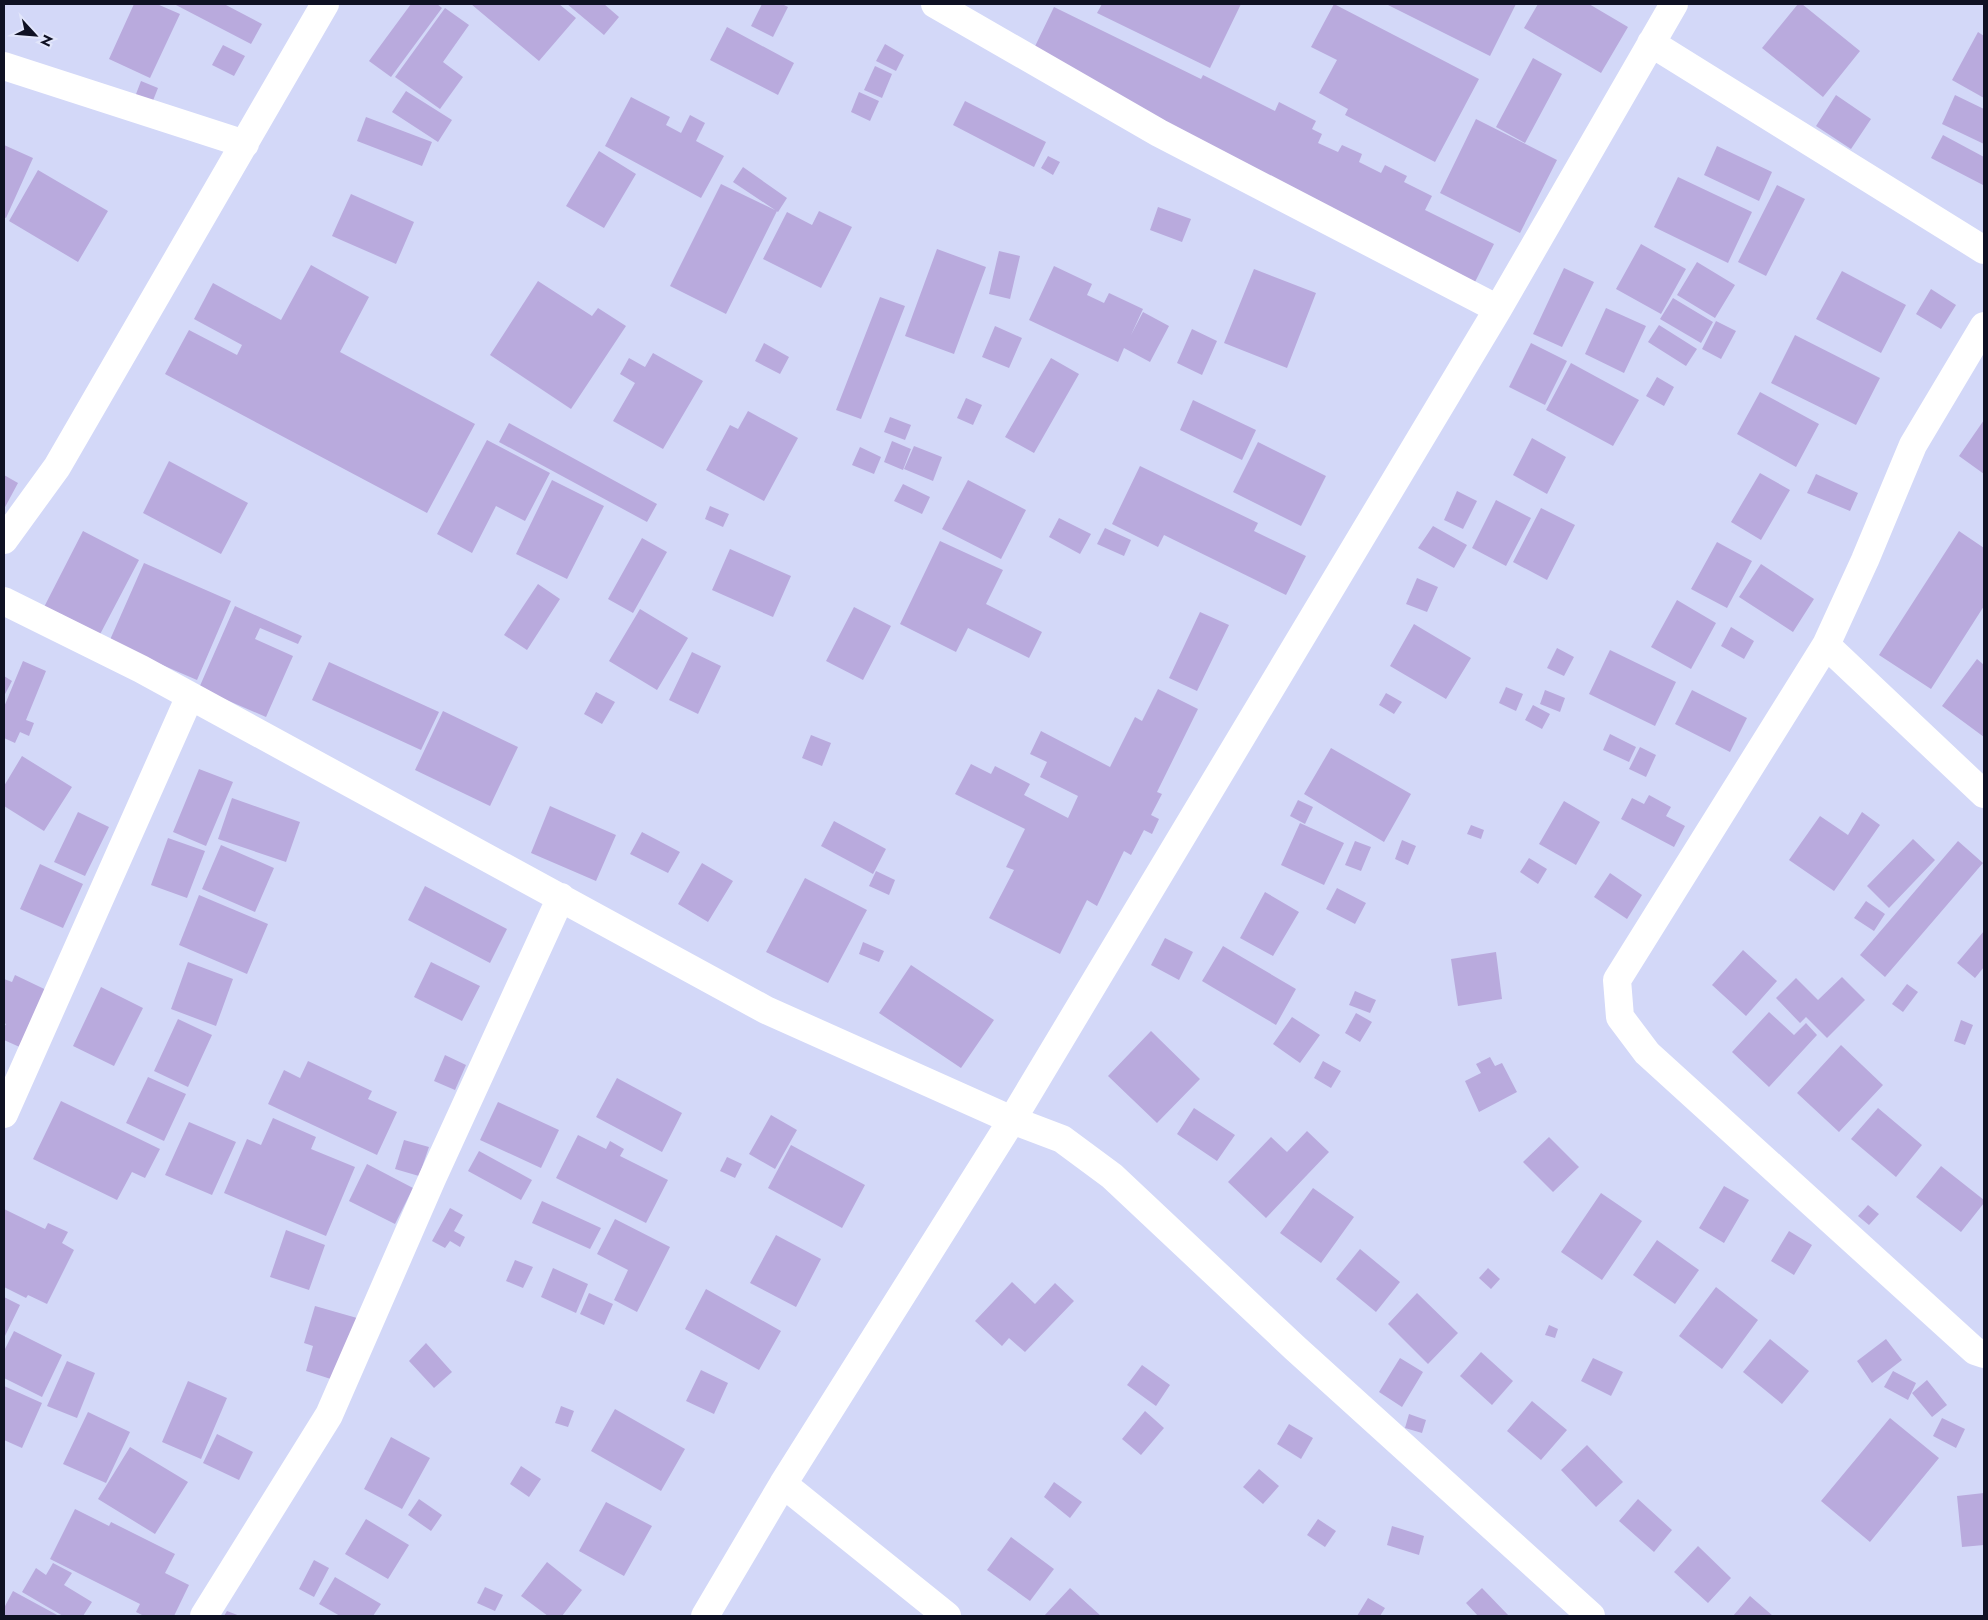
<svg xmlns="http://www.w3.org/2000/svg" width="1988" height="1620" font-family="Jost,sans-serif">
<rect width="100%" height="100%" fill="#d3d8f8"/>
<!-- building -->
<path fill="#b9aadd" d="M134 4H157L180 14 150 78 109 59Z
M174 4H224L262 24 251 44Z
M411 4H437L442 8 391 77 369 61Z
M471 4H559L576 18 539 61Z
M567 4H604L619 17 604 35Z
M762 4H782L788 7 773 37 751 26Z
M1102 4H1241L1210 68 1097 13Z
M1334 4 1479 79 1435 162 1345 115 1348 109 1319 93 1337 60 1311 47Z
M1386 4H1516L1490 56Z
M1538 4H1589L1628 27 1601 73 1524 28Z
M1798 4H1802L1860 51 1823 97 1762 48Z
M1054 7 1201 79 1203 75 1275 111 1279 102 1316 121 1312 129 1322 134 1318 143 1338 152 1342 145 1362 154 1359 162 1381 173 1385 165 1407 176 1404 182 1432 196 1425 210 1494 244 1472 288 1025 67Z
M445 8 469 25 443 62 463 77 440 109 395 77Z
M727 27 794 63 778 95 710 60Z
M1978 32 1984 36V98L1952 80Z
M885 44 904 55 896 71 876 61Z
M223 45 245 56 234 76 212 65Z
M1533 58 1562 74 1525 143 1496 127Z
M875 66 892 74 882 98 864 90Z
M141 81 158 88 150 108 133 102Z
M406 91 452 120 438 142 392 112Z
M859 92 879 101 870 121 851 112Z
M1836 95 1871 119 1851 149 1816 126Z
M1955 95 1984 109V144L1942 124Z
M631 97 670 117 666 125 681 133 690 115 705 123 696 141 724 156 701 198 605 146Z
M965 101 1046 142 1034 167 953 125Z
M366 117 432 142 422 166 357 141Z
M1476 119 1557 160 1520 233 1440 193Z
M1943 135 1984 157 1983 185 1931 158Z
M4 145 33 158 6 218 4 217Z
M1717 146 1772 172 1759 201 1704 175Z
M599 151 636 174 604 228 566 206Z
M1048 156 1060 162 1053 175 1041 168Z
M743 167 787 198 778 212 733 182Z
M38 170 108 211 78 262 9 221Z
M1678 177 1752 212 1728 263 1654 227Z
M721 184 777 211 726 314 670 286Z
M1777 185 1805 199 1766 276 1738 262Z
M351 194 414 222 396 264 332 236Z
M1158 207 1191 219 1182 242 1150 230Z
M819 211 852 227 821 288 763 259 787 212 812 225Z
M1641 244 1686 269 1661 314 1616 289Z
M937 249 986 267 954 354 905 336Z
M999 251 1020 256 1010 299 989 294Z
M1697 262 1735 285 1715 318 1677 295Z
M311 265 369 297 340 352 475 424 427 513 165 374 189 330 237 355 242 345 194 319 213 283 281 320Z
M1054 266 1092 284 1087 295 1104 303 1109 293 1143 309 1131 335 1143 312 1169 326 1150 362 1124 348 1118 362 1029 320Z
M1564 268 1594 282 1562 347 1533 334Z
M1254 269 1316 293 1287 368 1224 343Z
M1842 271 1906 305 1881 353 1816 319Z
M538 281 592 316 598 308 626 326 571 409 490 355Z
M1931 289 1956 305 1941 329 1916 314Z
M880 297 905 306 861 419 836 410Z
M1673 298 1713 322 1701 343 1660 319Z
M1606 308 1646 326 1624 373 1585 354Z
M1716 321 1736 331 1721 359 1702 349Z
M1659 325 1697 349 1686 366 1648 342Z
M995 326 1022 338 1009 368 982 357Z
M1192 329 1217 341 1202 375 1177 363Z
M1795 335 1880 378 1856 425 1771 383Z
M764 343 789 357 780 374 755 361Z
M1531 343 1567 361 1545 405 1509 387Z
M653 353 703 381 663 449 613 421 635 383 620 374 629 358 645 367Z
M1051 358 1079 374 1034 453 1005 437Z
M1571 363 1639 400 1613 446 1546 410Z
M1657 377 1674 387 1664 406 1646 396Z
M1760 392 1819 424 1796 467 1737 434Z
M966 398 982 405 973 425 957 418Z
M1193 400 1256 430 1242 460 1180 430Z
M748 411 798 438 764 501 706 470 730 425 738 429Z
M890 417 911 425 905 440 884 432Z
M1984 420V474L1959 456Z
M509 423 657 504 647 522 499 442Z
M1532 438 1566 457 1547 494 1513 475Z
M487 440 550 473 525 521 496 506 472 553 437 534Z
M892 441 911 449 903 470 884 462Z
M1258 442 1326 476 1301 526 1233 492Z
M914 446 942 457 933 481 904 469Z
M860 447 881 457 874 474 852 465Z
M169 461 248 503 221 554 143 513Z
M1140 466 1258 523 1254 531 1306 556 1286 595 1164 535 1158 547 1112 524Z
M1760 473 1790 490 1761 540 1731 522Z
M1816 474 1858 493 1850 511 1807 493Z
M4 475 18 483 4 509Z
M552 480 604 506 567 579 516 554Z
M968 480 1026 510 1001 559 942 529Z
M903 484 930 497 922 514 894 501Z
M1457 491 1477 501 1463 529 1444 520Z
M1496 500 1531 518 1506 566 1472 548Z
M710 506 729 514 723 527 705 519Z
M1541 508 1575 525 1547 580 1513 562Z
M1059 518 1091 534 1080 554 1049 537Z
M1433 526 1467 545 1454 568 1418 548Z
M1105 528 1131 540 1124 556 1097 544Z
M83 531 139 560 96 642 41 613Z
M1959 531 1984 548V606L1931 689 1879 655Z
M642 538 667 552 633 613 608 599Z
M940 541 1003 570 986 604 1042 632 1029 658 968 628 956 652 900 624Z
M1717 542 1752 561 1727 608 1691 589Z
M730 549 791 576 773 617 712 590Z
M144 563 231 601 197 680 109 642Z
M1761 564 1814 599 1793 632 1739 597Z
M1417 578 1438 587 1427 612 1406 604Z
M538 584 560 599 527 650 504 635Z
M1677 600 1716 623 1691 669 1651 647Z
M235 606 302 636 298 644 260 628 255 639 293 656 266 717 199 688Z
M854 607 891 626 863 680 826 661Z
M640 609 688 638 657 690 609 661Z
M1200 612 1229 625 1197 691 1169 678Z
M1414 624 1471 658 1446 699 1390 666Z
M1731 627 1754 641 1744 659 1721 646Z
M1557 648 1574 657 1564 676 1547 668Z
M1610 650 1676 682 1655 726 1589 694Z
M692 652 721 666 698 714 669 700Z
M1977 659 1984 665V737L1942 706Z
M23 661 46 671 26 720 34 723 29 736 20 732 15 743 4 738V707Z
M329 662 439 712 421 750 312 700Z
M4 676 12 681 4 696Z
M1506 687 1523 694 1516 711 1499 703Z
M1158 689 1198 709 1157 792 1162 794 1151 815 1159 819 1152 834 1144 830 1131 855 1124 851 1097 906 1087 900 1060 954 989 918 1014 870 1006 867 1025 829 955 794 971 764 991 774 995 766 1030 784 1024 795 1068 818 1078 796 1040 777 1047 762 1030 754 1041 731 1110 767 1135 717 1142 721Z
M1545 690 1565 698 1560 712 1540 704Z
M1692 690 1747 718 1730 752 1675 724Z
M596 692 615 702 602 724 584 714Z
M1386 693 1402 702 1394 714 1379 705Z
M1533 705 1550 714 1542 729 1525 720Z
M443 711 518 747 490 806 415 770Z
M1610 734 1636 747 1629 762 1603 750Z
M811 735 831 743 822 766 802 758Z
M1640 747 1656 755 1646 777 1629 769Z
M1331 748 1411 794 1384 842 1304 794Z
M22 756 72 787 44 831 4 806V786Z
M199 769 233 782 206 846 173 832Z
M1649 795 1671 807 1666 816 1685 826 1674 847 1621 819 1632 798 1644 804Z
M232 798 300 822 286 862 218 839Z
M1298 800 1313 807 1305 824 1290 816Z
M1564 801 1600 822 1576 865 1539 844Z
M550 806 616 835 596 881 531 853Z
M78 812 109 827 85 876 54 862Z
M1862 812 1880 825 1834 891 1789 860 1820 816 1848 835Z
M834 821 886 849 873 874 821 846Z
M1300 823 1344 843 1324 885 1281 865Z
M1471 825 1484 830 1481 839 1467 834Z
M642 832 680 852 668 873 630 854Z
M168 838 205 851 187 898 151 885Z
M1913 839 1935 860 1889 908 1867 886Z
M1402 840 1416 846 1408 865 1395 859Z
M1355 841 1371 847 1361 871 1345 865Z
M1958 841 1983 863 1885 977 1860 955Z
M221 845 274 868 255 912 202 889Z
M1529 858 1547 869 1538 884 1520 872Z
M702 863 733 881 708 922 678 904Z
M40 864 83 884 63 928 20 909Z
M876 871 895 880 889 895 869 886Z
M1610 873 1642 895 1627 919 1594 897Z
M805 878 867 910 828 983 766 952Z
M425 886 507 929 490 963 408 920Z
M1337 888 1366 903 1355 924 1326 909Z
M1265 892 1299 912 1273 956 1240 938Z
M199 895 268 924 247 974 179 945Z
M1866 901 1885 914 1874 931 1854 918Z
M1984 931V967L1975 978 1957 963Z
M1165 938 1193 952 1179 980 1151 965Z
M863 942 884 951 879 962 859 954Z
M1223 946 1296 989 1276 1025 1202 981Z
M1743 950 1777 981 1746 1016 1712 985Z
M1496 952 1502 999 1458 1006 1451 959Z
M188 962 233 979 216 1026 171 1009Z
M431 962 480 986 462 1021 414 997Z
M911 965 994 1020 961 1068 879 1013Z
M15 975 59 996 33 1053 4 1040V1027L6 1024 4 1023V979L12 982Z
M1842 977 1865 1000 1827 1038 1806 1017 1800 1023 1776 998 1796 978 1818 1000Z
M1907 984 1918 992 1903 1012 1892 1004Z
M101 987 143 1008 114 1066 73 1046Z
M1355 991 1376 1000 1370 1013 1349 1005Z
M1769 1012 1794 1035 1806 1023 1817 1035 1769 1087 1732 1052Z
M1356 1013 1372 1022 1360 1042 1345 1033Z
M1292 1017 1320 1035 1300 1063 1273 1044Z
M178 1019 212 1035 188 1087 154 1071Z
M1961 1020 1973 1025 1965 1045 1954 1041Z
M1151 1031 1200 1079 1157 1123 1108 1076Z
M1841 1045 1883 1085 1839 1132 1797 1093Z
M445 1055 466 1065 455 1090 434 1081Z
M1490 1057 1495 1066 1502 1063 1517 1092 1479 1112 1465 1081 1481 1073 1476 1064Z
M308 1061 372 1091 368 1099 397 1112 377 1155 268 1104 284 1070 300 1078Z
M1323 1061 1341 1071 1331 1088 1314 1078Z
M148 1077 186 1094 164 1141 126 1123Z
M617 1078 682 1113 662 1152 596 1117Z
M61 1101 160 1149 145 1178 132 1172 117 1200 33 1159Z
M498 1102 559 1130 541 1168 480 1140Z
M1194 1108 1235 1135 1217 1161 1177 1134Z
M1878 1108 1922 1145 1896 1177 1851 1139Z
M771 1115 797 1130 775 1169 749 1154Z
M273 1118 316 1137 311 1149 355 1167 326 1236 224 1193 247 1139 261 1145Z
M189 1122 236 1142 212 1195 165 1175Z
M1307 1131 1329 1152 1266 1218 1228 1182 1271 1137 1287 1152Z
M578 1135 606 1149 610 1141 624 1149 620 1156 668 1180 646 1223 556 1178Z
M1549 1137 1579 1167 1553 1192 1523 1162Z
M404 1140 429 1147 419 1176 395 1169Z
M791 1145 865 1185 842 1228 768 1188Z
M479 1151 532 1180 521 1200 468 1171Z
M727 1157 742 1164 735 1178 720 1171Z
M367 1164 413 1188 395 1224 349 1201Z
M1941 1166 1984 1200V1203L1961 1232 1916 1197Z
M1724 1186 1749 1200 1724 1243 1699 1228Z
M1313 1188 1354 1217 1321 1263 1280 1233Z
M1601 1193 1642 1221 1602 1280 1561 1252Z
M542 1201 601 1228 590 1249 532 1223Z
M1868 1205 1879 1214 1869 1225 1858 1216Z
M450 1208 463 1215 454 1231 465 1237 460 1247 450 1241 445 1248 432 1241Z
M4 1209 45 1229 48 1223 68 1232 62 1243 74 1250 47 1304 28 1295 26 1298 4 1287Z
M615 1219 670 1247 637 1312 614 1300 628 1270 597 1254Z
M286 1230 325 1245 309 1290 270 1277Z
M1789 1231 1812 1245 1794 1275 1771 1261Z
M776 1235 821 1259 796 1307 750 1283Z
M1657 1240 1699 1270 1675 1304 1633 1275Z
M1360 1249 1400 1282 1376 1312 1336 1279Z
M515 1260 533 1267 523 1288 506 1281Z
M553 1268 588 1284 576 1313 541 1297Z
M1488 1268 1500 1279 1491 1289 1479 1278Z
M1012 1282 1035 1304 1055 1283 1074 1301 1025 1352 1009 1338 1002 1346 975 1321Z
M1716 1287 1758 1320 1722 1369 1679 1336Z
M706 1289 781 1331 759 1370 685 1329Z
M589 1293 613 1304 604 1325 580 1314Z
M1417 1293 1458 1333 1428 1364 1388 1324Z
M4 1297 20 1305 4 1338Z
M315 1306 357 1318 337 1381 306 1371 313 1346 304 1343Z
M1549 1325 1558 1329 1555 1338 1545 1335Z
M14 1331 62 1355 42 1397 4 1378V1351Z
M1770 1339 1809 1371 1782 1404 1743 1372Z
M1886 1339 1902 1360 1872 1383 1857 1361Z
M426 1343 452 1372 434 1388 409 1361Z
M1481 1352 1513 1381 1492 1405 1460 1376Z
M1400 1358 1423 1372 1402 1407 1379 1392Z
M1593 1358 1623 1372 1611 1396 1581 1381Z
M67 1361 95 1373 77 1418 47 1406Z
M1142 1365 1170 1385 1156 1406 1127 1385Z
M701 1370 728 1383 714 1414 686 1401Z
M1893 1371 1916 1383 1908 1400 1884 1387Z
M1927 1380 1947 1405 1932 1417 1912 1393Z
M188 1381 227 1398 201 1459 162 1442Z
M4 1386 42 1403 22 1448 4 1440Z
M1532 1401 1567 1430 1541 1460 1507 1431Z
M561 1406 574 1411 568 1427 555 1423Z
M615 1409 685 1449 661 1491 591 1451Z
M1145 1411 1164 1428 1141 1455 1122 1439Z
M88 1412 130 1432 106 1483 63 1464Z
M1409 1414 1426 1420 1422 1433 1405 1428Z
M1890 1418 1939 1458 1870 1542 1821 1501Z
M1942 1418 1965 1429 1956 1448 1933 1436Z
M1289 1424 1313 1438 1301 1459 1277 1444Z
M217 1434 253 1452 239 1480 203 1463Z
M391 1437 430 1458 402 1509 364 1489Z
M1587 1445 1623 1482 1596 1507 1561 1470Z
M130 1447 188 1482 155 1534 98 1499Z
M521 1466 541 1479 529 1497 510 1484Z
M1259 1469 1279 1486 1263 1504 1243 1487Z
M1054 1482 1082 1502 1070 1518 1044 1497Z
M1984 1493V1545L1962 1547 1957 1496Z
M419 1499 442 1515 431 1531 408 1515Z
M1638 1499 1672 1530 1654 1552 1619 1521Z
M606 1502 652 1526 624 1576 579 1551Z
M75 1509 109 1526 111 1522 175 1554 165 1573 189 1585 174 1616H144L136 1612 140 1604 50 1559Z
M366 1519 409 1545 388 1579 345 1554Z
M1318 1519 1336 1531 1325 1547 1307 1535Z
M1392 1526 1424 1536 1419 1555 1387 1545Z
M1011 1537 1054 1569 1030 1601 987 1570Z
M1698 1546 1731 1578 1708 1603 1674 1572Z
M314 1560 329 1568 314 1597 299 1589Z
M547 1562 582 1590 562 1616H548L521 1596Z
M53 1563 72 1573 64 1585 92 1602 83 1616H63L22 1592 36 1568 46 1575Z
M335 1577 381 1604 373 1616H340L319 1604Z
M485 1587 503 1595 495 1611 477 1603Z
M1070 1588 1101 1616H1044Z
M1482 1588 1509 1616H1478L1466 1603Z
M13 1591 59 1616H4V1608Z
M1750 1596 1773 1616H1733Z
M1368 1598 1385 1608 1380 1616H1357Z
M227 1611 240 1616H224Z"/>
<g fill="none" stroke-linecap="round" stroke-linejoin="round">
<!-- street -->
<path stroke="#fff" stroke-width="28" d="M935 4 1159 133 1498 309
M1651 43 1984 250
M4 66 245 144
M1984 326 1913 445 1865 560 1826 645 1617 980 1620 1017 1647 1053 1975 1351 1984 1354
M4 540 57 467 325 4
M4 601 141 669 766 1010 1012 1120 1062 1139 1112 1176 1295 1348 1591 1616
M1826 645 1984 794
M4 1114 190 696
M783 1484 947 1616
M204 1616 329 1415 432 1179 561 897
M705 1616 783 1484 1012 1120 1498 309 1674 4"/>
</g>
<!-- border -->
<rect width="1988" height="1620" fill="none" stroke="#0f1123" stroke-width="10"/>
<!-- north arrow -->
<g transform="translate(35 35) rotate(116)" stroke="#e2e6fb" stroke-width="4" paint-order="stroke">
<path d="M0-4L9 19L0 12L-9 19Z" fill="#0f1123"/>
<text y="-8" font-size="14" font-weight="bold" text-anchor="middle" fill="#0f1123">N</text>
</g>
</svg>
